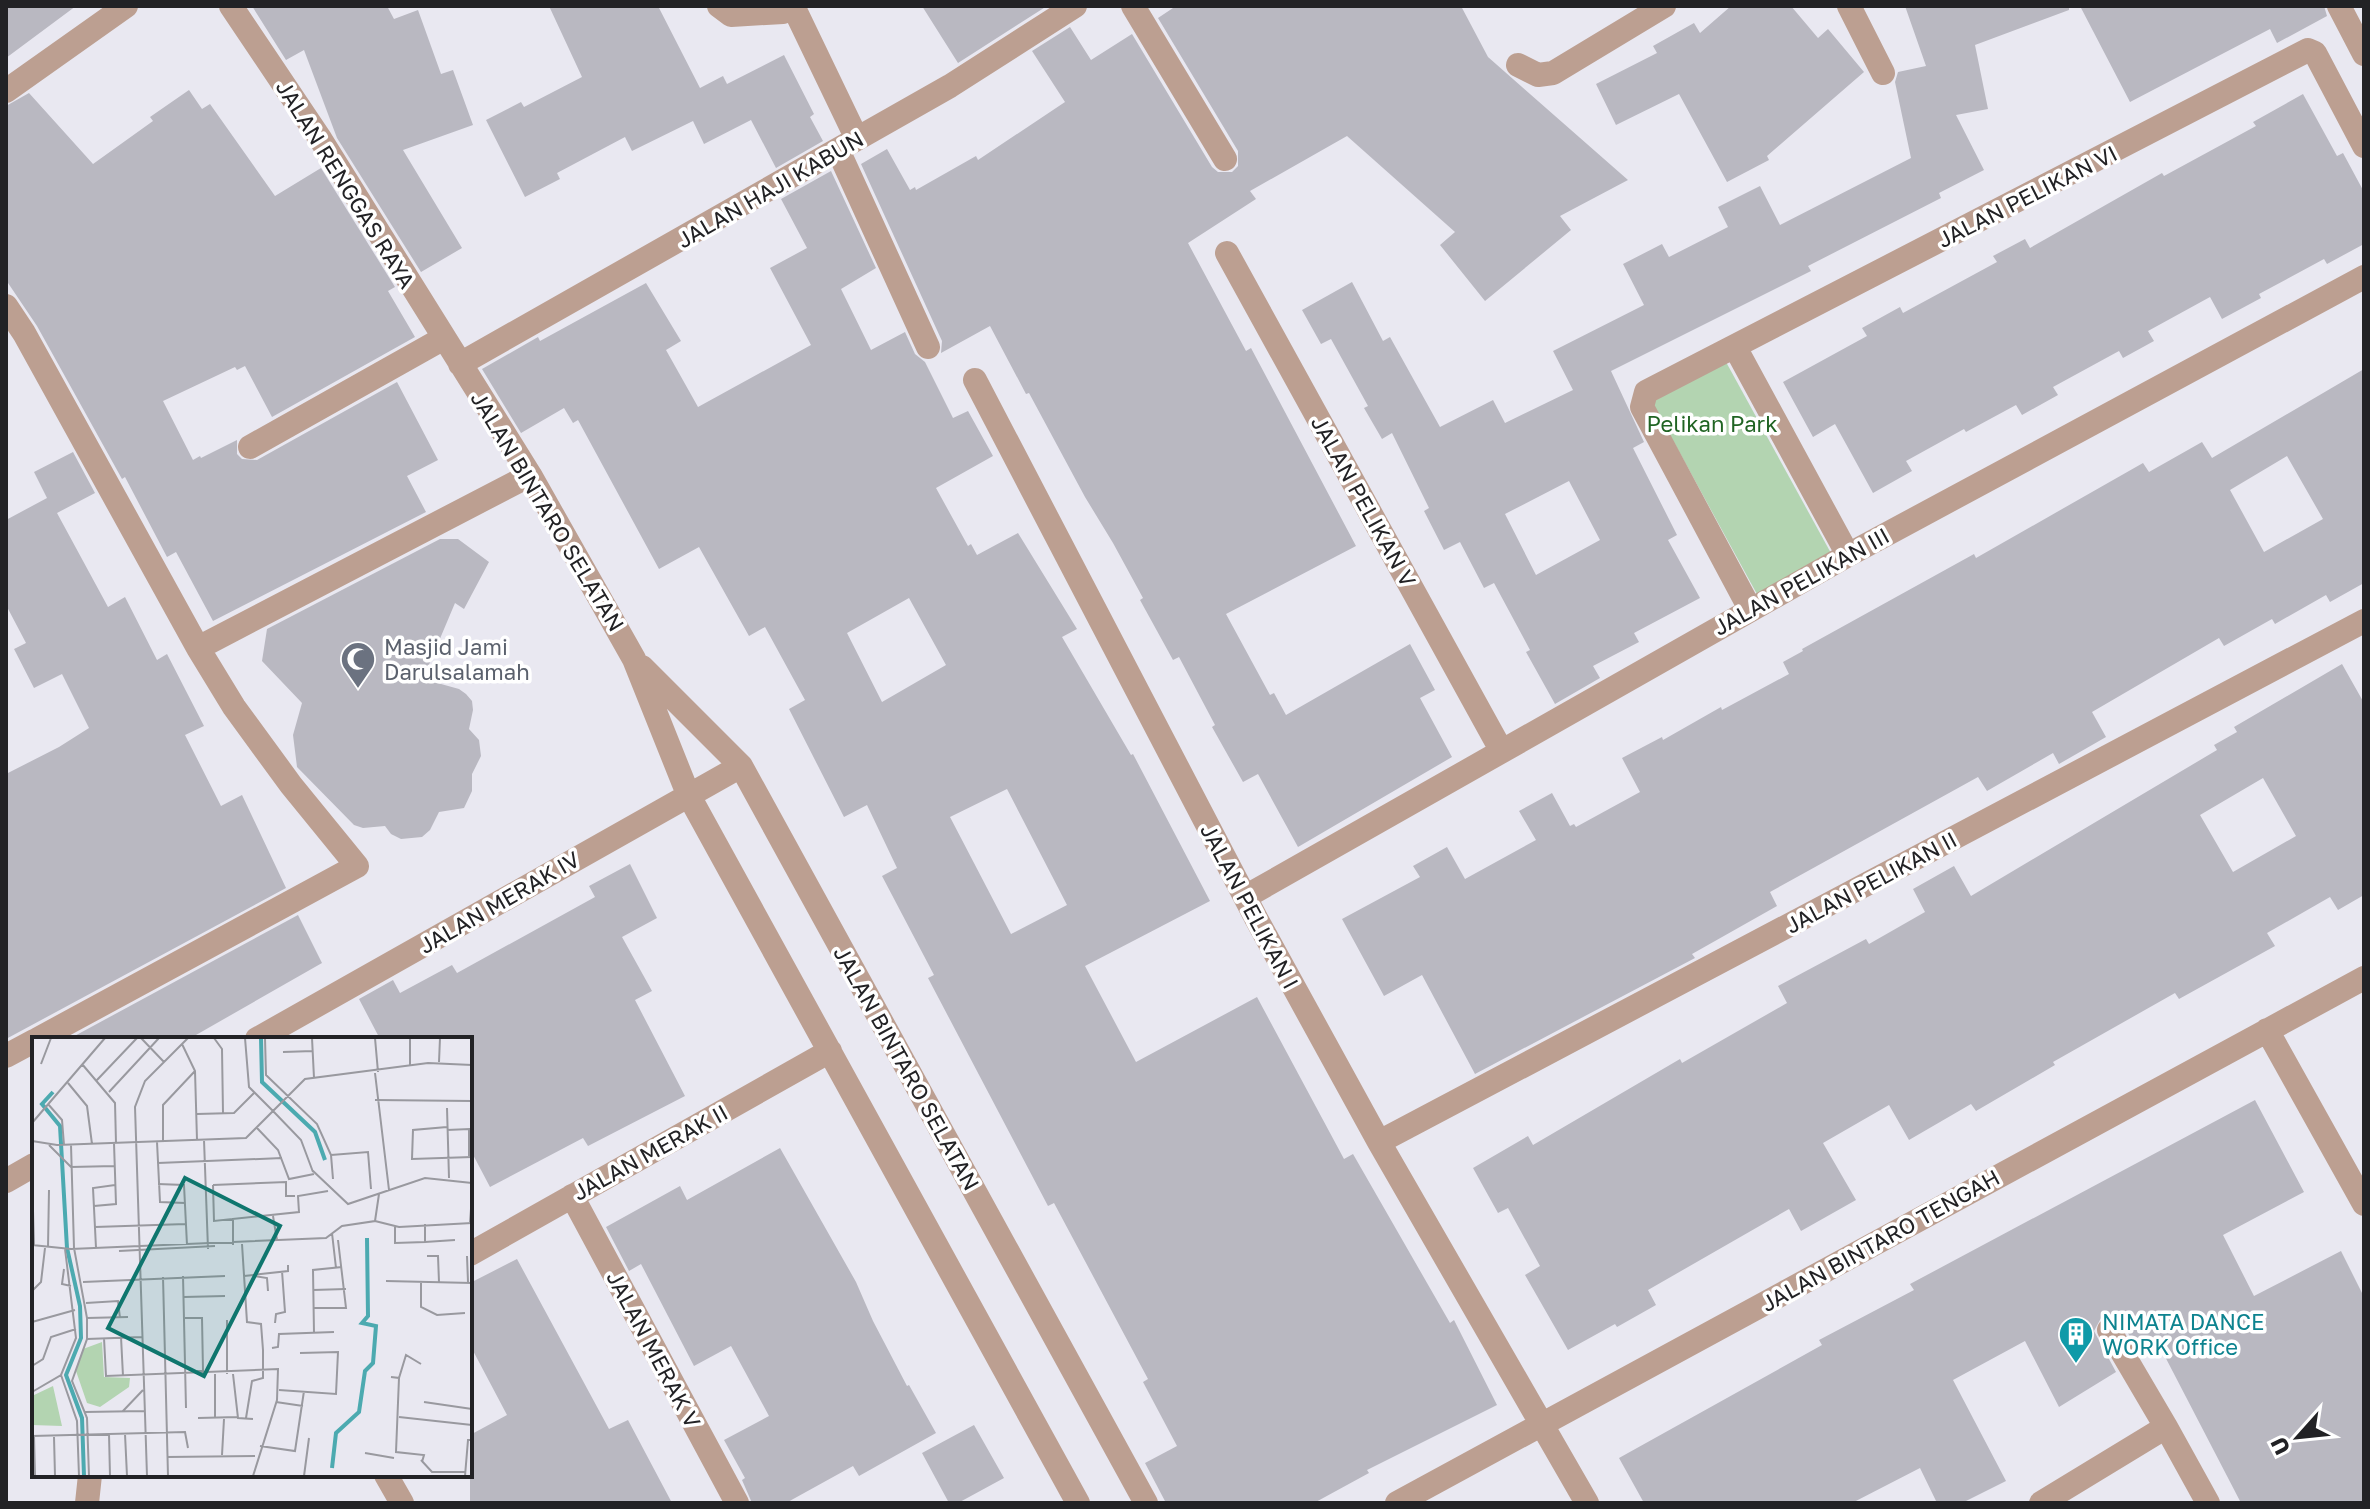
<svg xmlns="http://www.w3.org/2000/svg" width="2370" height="1509" font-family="'Golos Text',sans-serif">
<rect width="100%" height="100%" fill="#e9e8f1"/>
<!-- green -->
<path fill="#b3d4b1" d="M1726 362 1832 555 1758 596 1652 402Z"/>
<!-- building -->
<path fill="#b9b8c1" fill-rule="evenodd" d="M6 6H76L6 58Z
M252 6H387L394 19 418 10 441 74 453 70 473 125 403 150 462 248 421 272 337 138 304 50 286 60Z
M549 6H658L700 88 723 76 727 84 784 55 814 114 810 117 823 141 776 168 751 120 704 144 693 121 632 151 625 137 557 173 560 179 525 197 486 120 521 102 524 107 582 77Z
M922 6H1047L958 63Z
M1176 6H1461L1488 57 1628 180 1560 216 1571 230 1485 301 1440 245 1455 232 1347 136 1250 191 1256 199 1188 243 1246 351 1251 348 1356 546 1226 614 1270 695 1274 693 1286 715 1410 644 1435 690 1420 698 1452 757 1298 847 1258 774 1243 782 1212 727 1215 725 1179 657 1173 660 1140 600 1143 598 1113 543 1085 497 1029 393 1026 394 990 326 941 353 942 341 861 164 887 149 910 190 915 187 916 190 976 156 978 160 1065 102 1032 51 1070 27 1091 60 1132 34 1212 167 1218 172H1232L1238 166V151L1158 18Z
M1731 6H1791L1818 38 1828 29 1864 72 1767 156 1769 160 1727 182 1679 94 1616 125 1596 84 1657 53 1653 46 1694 23 1700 33Z
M1905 6H2069V10L1975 45 1988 109 1956 115 1984 170 1939 193 1941 198 1808 266 1811 271 1611 371 1644 442 1633 448 1677 535 1668 540 1700 598 1634 633 1639 642 1593 666 1600 678 1555 704 1526 652 1530 650 1494 583 1484 588 1460 542 1444 550 1424 511 1429 508 1392 433 1382 439 1364 408 1368 406 1331 339 1321 344 1302 310 1352 282 1383 341 1390 337 1440 427 1493 400 1505 423 1573 390 1553 351 1644 305 1623 264 1662 244 1669 257 1728 227 1718 207 1760 186 1780 225 1911 158 1895 82 1898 72 1926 66ZM1569 481 1600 540 1536 575 1505 514Z
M2080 6H2324L2327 16 2277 43 2270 29 2130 102Z
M189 90 202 109 210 104 275 196 321 168 395 287 388 291 415 337 272 417 245 366 237 370 235 367 163 401 193 460 200 456 201 458 237 440V454L242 459 257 460 397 382 438 460 407 476 426 512 213 621 176 552 167 557 125 477 122 479 37 326 6 280V106L29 93 93 164 153 121 150 117Z
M2303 94 2337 156 2343 153 2364 192V244L2327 264 2324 259 2259 294 2261 298 2222 319 2210 297 2148 331 2154 341 2123 358 2119 351 2053 387 2058 395 2022 415 2016 405 1966 432 1964 429 1906 461 1912 471 1873 493 1835 424 1813 437 1783 382 1867 336 1862 328 1900 307 1903 313 1997 262 1993 256 2025 239 2030 248 2162 173 2164 176 2256 126 2253 122Z
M831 171 876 268 841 289 871 350 905 332 915 354 925 362 953 418 968 411 993 456 936 488 968 546 971 544 977 555 1018 533 1077 629 1062 637 1131 755 1133 754 1210 901 1085 966 1136 1062 1257 997 1344 1159 1353 1154 1450 1323 1454 1320 1497 1405 1367 1470 1369 1473 1314 1503H1166L1145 1463 1177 1446 1143 1382 1148 1379 1054 1203 1048 1206 928 978 934 975 882 876 897 868 867 805 844 817 789 709 805 700 765 627 749 636 699 547 659 569 578 420 573 423 564 408 521 433 482 369 538 337 540 341 646 283 681 341 666 350 698 407 811 345 770 268 807 248 781 199ZM909 598 946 665 882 702 847 633ZM1007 789 1067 905 1011 934 950 817Z
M2364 369V583L2330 602 2326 595 2275 624 2272 619 2224 646 2219 638 2092 712 2106 737 2059 764 2053 753 1987 791 1978 777 1770 892 1777 906 1692 954 1695 958 1475 1074 1422 975 1384 996 1342 919 1420 877 1413 866 1447 847 1465 879 1536 840 1519 811 1552 793 1570 826 1574 824 1576 827 1640 792 1622 758 1662 737 1663 740 1721 707 1722 710 1789 674 1783 662 1803 651 1802 649 1974 554 1976 558 2143 463 2149 472 2202 442 2212 458ZM2287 456 2323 519 2264 552 2230 490Z
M73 452 95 493 57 513 108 607 125 597 157 660 167 654 204 726 185 735 221 806 242 795 286 888 6 1039V774L59 747 89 728 62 674 34 688 14 649 26 643 6 605V520L47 498 34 472Z
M440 539H458L489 562 464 609 455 603 423 679 459 689 466 694 472 701 473 710 469 729 479 740 481 756 472 774V791L464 808 439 812 430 830 422 837 401 839 391 834 385 826 363 828 354 825 297 767 293 735 302 703 262 661 267 629Z
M2342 664 2364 703V895L2338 910 2330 897 2267 933 2275 946 2179 999 2175 993 2053 1062 2055 1065 1976 1111 1971 1104 1909 1140 1889 1105 1823 1143 1856 1200 1801 1231 1789 1209 1648 1290 1656 1305 1617 1327 1615 1324 1568 1350 1525 1275 1540 1266 1508 1208 1498 1213 1473 1168 1528 1136 1533 1145 1680 1059 1682 1063 1787 1003 1778 986 1866 939 1869 944 1925 912 1913 889 1954 866 1971 896 2217 750 2214 745 2237 732 2234 727ZM2263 778 2296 836 2233 872 2200 815Z
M630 864 657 918 622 937 652 991 635 1000 685 1096 588 1146 583 1138 490 1187 470 1149V1039H380L359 999 393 980 400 993 452 965 457 973 595 897 589 886Z
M298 915 322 963 189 1039H69Z
M2255 1100 2304 1192 2223 1235 2254 1296 2341 1251 2364 1297V1503H2241L2159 1345 2142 1356 2121 1322 2110 1315 2101 1318 2094 1331 2116 1372 2059 1407 2025 1341 1953 1380 2006 1481 1962 1503H1937L1920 1468 1852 1503H1644L1619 1458 1822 1345 1819 1340 1914 1290 1910 1284Z
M780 1148 856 1282 873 1321 907 1386 909 1385 936 1433 859 1476 853 1466 786 1503H752L742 1480 745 1478 724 1440 769 1416 731 1346 694 1366 641 1264 629 1271 606 1227 680 1186 687 1200Z
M517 1259 609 1429 628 1420 672 1503H470V1435L507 1415 470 1345V1283Z
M974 1425 1004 1478 958 1503H949L922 1453Z"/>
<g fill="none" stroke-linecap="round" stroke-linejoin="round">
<!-- minor -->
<path stroke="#bc9f91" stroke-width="24" d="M231 6 321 140 530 475 599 597 634 659 688 794 1078 1503
M719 6 731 15 783 12 794 8 857 139
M1133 6 1225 159
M1849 6 1883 73
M2339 6 2364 54
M1518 65 1538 75 1553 73 1664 6
M6 91 126 6
M838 150 928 347
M1227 253 1501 750
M6 306 24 333 198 648 234 707 291 785 357 866 38 1039
M1735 347 1848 555
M460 364 950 86 1075 6
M975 380 1257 920 1379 1142 1587 1503
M250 447 444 338
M1750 609 1642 407 1646 392 2308 50 2315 53 2364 146
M198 648 530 475
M642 667 741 766 1146 1503
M1245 897 1848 555 2364 277
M2267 1030 2364 1204
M257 1039 741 766
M6 1056 34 1041
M1379 1142 2364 621
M6 1181 34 1165
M572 1196 737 1503
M470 1254 830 1051
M2109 1330 2166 1427 2208 1503
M386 1475 402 1503
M87 1503 90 1475
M1397 1503 2364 978
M2041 1503 2166 1427"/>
</g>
<!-- icons -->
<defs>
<g id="mosque-pin" transform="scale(1.8)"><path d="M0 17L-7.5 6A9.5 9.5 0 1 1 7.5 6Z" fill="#6b7280" stroke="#fff"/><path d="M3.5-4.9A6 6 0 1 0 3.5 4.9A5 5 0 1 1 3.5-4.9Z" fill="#fff"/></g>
<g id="building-pin" transform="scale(1.8)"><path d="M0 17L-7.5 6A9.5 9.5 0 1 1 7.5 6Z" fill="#0f9aa8" stroke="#fff"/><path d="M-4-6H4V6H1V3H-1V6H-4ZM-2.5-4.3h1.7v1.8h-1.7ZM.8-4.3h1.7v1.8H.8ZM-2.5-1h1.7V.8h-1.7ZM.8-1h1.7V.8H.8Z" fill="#fff"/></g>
</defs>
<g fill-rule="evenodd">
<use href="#mosque-pin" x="358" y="659"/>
<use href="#building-pin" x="2076" y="1334"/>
</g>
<g text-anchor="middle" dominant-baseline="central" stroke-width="7" stroke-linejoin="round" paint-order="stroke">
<!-- street labels -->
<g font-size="22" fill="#222225" stroke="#fff">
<text transform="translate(346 184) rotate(58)">JALAN RENGGAS RAYA</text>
<text transform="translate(770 189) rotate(-30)">JALAN HAJI KABUN</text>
<text transform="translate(2027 196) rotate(-27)">JALAN PELIKAN VI</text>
<text transform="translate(1364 501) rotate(61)">JALAN PELIKAN V</text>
<text transform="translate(548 511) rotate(59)">JALAN BINTARO SELATAN</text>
<text transform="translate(1801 581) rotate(-29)">JALAN PELIKAN III</text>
<text transform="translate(1871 882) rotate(-28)">JALAN PELIKAN II</text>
<text transform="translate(499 902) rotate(-30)">JALAN MERAK IV</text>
<text transform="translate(1250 906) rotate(62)">JALAN PELIKAN I</text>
<text transform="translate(907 1068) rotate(61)">JALAN BINTARO SELATAN</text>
<text transform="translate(650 1152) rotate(-29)">JALAN MERAK II</text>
<text transform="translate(1880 1240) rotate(-29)">JALAN BINTARO TENGAH</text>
<text transform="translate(654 1349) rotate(62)">JALAN MERAK V</text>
</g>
<!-- park labels -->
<g font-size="22" fill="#206423" stroke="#fff">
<text x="1712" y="423">Pelikan Park</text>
</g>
<!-- worship labels -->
<g font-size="22" fill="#5b616d" stroke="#fff" text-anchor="start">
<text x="384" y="646">Masjid Jami<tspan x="384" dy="25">Darulsalamah</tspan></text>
</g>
<!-- culture labels -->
<g font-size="22" fill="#0d838f" stroke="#fff" text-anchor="start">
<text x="2102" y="1321">NIMATA DANCE<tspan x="2102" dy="25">WORK Office</tspan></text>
</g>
</g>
<!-- overview -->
<g transform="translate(32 1037)">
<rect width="440" height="440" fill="#e9e8f1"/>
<path d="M70 305 72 340 98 341 97 350 68 370 55 366 44 334 51 312ZM21 349 30 389 0 388V359Z" fill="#b3d4b1"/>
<path fill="none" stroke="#4caab0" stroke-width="4" d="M229 1 230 45 283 95 293 123M21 55 10 67 28 89 35 211 48 269 49 301 34 338 50 381 52 439M300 431 304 396 327 375 333 334 341 326 344 289 330 286 336 279 335 201"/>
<path fill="none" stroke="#99999f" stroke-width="2" d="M109 1 132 25M182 1 190 12 191 76M213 1 217 50 241 74M233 1 234 38 285 87 299 118 301 142M280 1 282 41M343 1 346 35M150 7 163 34 165 103M251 15 281 14M407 25 408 1M9 27 19 1M50 27 83 66 84 106M378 30V1M343 36 357 153M65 43 105 1M36 46 55 69 60 107M77 55 127 1M343 63 440 64M16 67 30 83 32 108M415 71 417 141M241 74 269 103 281 135M165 77 202 76 222 56M0 86 73 1M415 90 381 93 380 122 440 120M225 91 246 113 257 142 282 137M415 93 437 92V119M172 103 176 212M0 104 25 108 214 101 273 42 396 26 440 28M125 105 128 165 153 166M131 105V68L163 34M17 108 39 130 83 129M39 108 42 211 55 281V302L40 344 55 381 57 439M299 118 336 115 339 152M126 126 250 121M280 133 316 167 393 141 440 146M126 147 152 148 155 208M181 148 182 184 267 175 266 159 296 154M181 148 254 145V159H263M62 169 84 167 82 106M1 174 2 209M241 179 245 203M201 181V208M343 184 367 190 440 186M438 185 440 159M63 190 154 187M363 190V206L393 205V187M300 196 304 231M393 205 423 203M210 207 215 285 229 287 231 313V341L220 344 214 381M0 208 39 212 294 201 310 189 343 184 347 157M16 210 17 153M64 211 61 151 83 148M87 214 183 209M395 219H406L407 245M435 219 436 245M32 232 30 247 39 249M151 239 154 371M212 239 256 234V228M222 239 235 241 236 254M131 240 136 439M354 244 440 246M51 245 193 239M389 245V270L405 278 433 276M281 253 314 252M0 254 9 245 13 211M152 260 193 259M54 266 86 264 88 281M281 271H314L306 203M55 281 96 280M153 281H170L171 334H165M195 283V337M0 285 43 273M243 286 244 277 253 275 250 234M282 296 281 233 310 230M89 300 91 339M72 301 74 339 246 332 245 363 221 439M55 302 110 300M240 311 246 310 247 297 302 295M0 329 11 322 19 300 44 292M201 337 206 381 221 382M29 338 45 384 47 439M359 340 367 341 364 415 392 418 390 425M367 341 374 318 389 327M247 353 304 357 306 315 268 316M0 355 29 338 44 301 33 212M244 365 271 369M392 365 440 372M91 374 111 353M53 375 112 374M367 380 440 388M166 381 206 380M183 382V337M77 397 78 439M93 397 95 439M0 399 153 395 156 411M2 399 3 439M22 400 23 439M228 409 263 414 272 354M333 416 362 421M190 418 192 382M135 420 223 419M389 423 400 435H433M115 439 103 70 113 44 156 1M272 439 277 401M433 439 436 403H440"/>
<path fill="#0f766e" fill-opacity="0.15" stroke="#0f766e" stroke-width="4" d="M153 141 248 189 172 339 76 291Z"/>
<rect width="440" height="440" fill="none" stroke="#222225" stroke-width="4"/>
</g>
<!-- border -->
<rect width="2370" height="1509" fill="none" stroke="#222225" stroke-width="16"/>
<!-- north arrow -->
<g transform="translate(2298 1437) rotate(243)" stroke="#ffffff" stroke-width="6" paint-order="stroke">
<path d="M0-6L14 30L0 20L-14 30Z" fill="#222225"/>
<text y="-12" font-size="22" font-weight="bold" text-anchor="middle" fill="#222225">U</text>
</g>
</svg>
